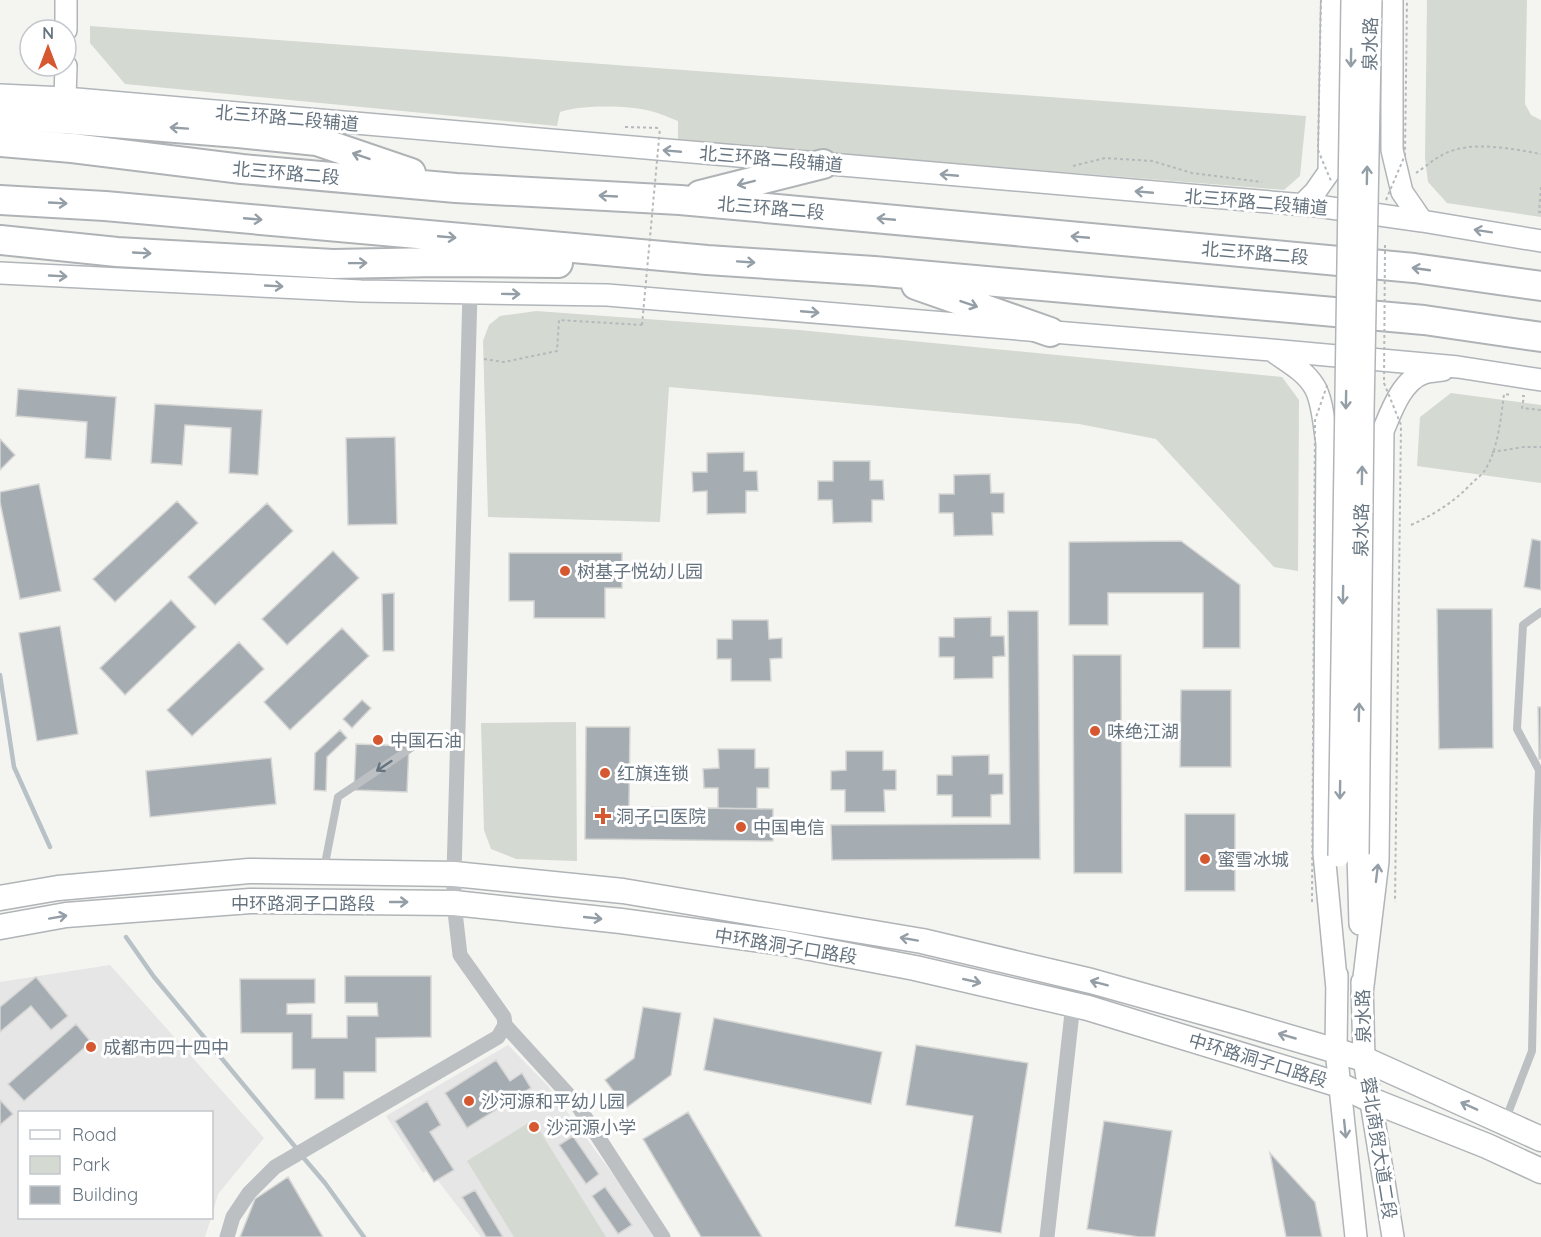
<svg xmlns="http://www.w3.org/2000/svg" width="1541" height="1237" font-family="Quicksand,'Noto Sans SC',sans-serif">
<rect width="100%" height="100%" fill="#f4f5f1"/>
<!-- built -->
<path fill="#e5e6e5" d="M110 965 264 1138 218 1194 212 1216V1112H20V1218H211L205 1237H0V982Z
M508 1045 548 1086 659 1237H481L429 1169 423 1173 386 1116Z"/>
<!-- green -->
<path fill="#d4d9d1" d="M1427 0H1527L1525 104 1531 115 1541 120V217L1447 203 1428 182 1425 158Z
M90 26 1306 116 1300 176 1284 190 678 141V121C668 117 657 112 646 110 625 105 580 105 560 112L557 126 125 84 90 43Z
M536 311 799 330 1282 377 1299 400 1298 571 1274 567 1156 439 1079 424 669 387 660 522 488 517 483 341 489 325 500 316Z
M1451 393 1541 405V483L1417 466 1420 417Z
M576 722 577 861 516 859 491 849 484 830 481 723Z
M533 1120 606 1237H514L467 1161Z"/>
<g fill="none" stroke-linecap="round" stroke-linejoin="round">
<!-- stream -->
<path stroke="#b7c1c6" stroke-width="4.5" d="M0 675 14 767 50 847
M126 937 154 977 297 1149
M302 1156 325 1183 364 1237"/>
</g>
<!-- building -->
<path fill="#a6adb2" stroke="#d6d6d4" stroke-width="1.5" d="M18 389 116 397 111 460 85 458 87 422 16 416Z
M155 404 262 410 258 475 229 473 231 428 185 425 182 465 151 463Z
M395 437 397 524 348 525 346 438Z
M0 439 15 455 0 470Z
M744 452V471H757L758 491H746V513L707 514V491L693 492 692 472H707V453Z
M833 461H870V480H883L884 500H872V522L833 523 832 500H818V481H833Z
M990 474 991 493H1004V513H992L993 535 954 536 953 513H939V494H954V475Z
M39 484 61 591 20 599 0 502V492Z
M177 501 198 523 115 602 93 579Z
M267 503 293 531 215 605 188 577Z
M1532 539 1541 541V590L1524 587Z
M1181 541 1240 585V648H1203V593H1108V625H1069V542Z
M333 551 359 578 287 645 262 619Z
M509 553H622V588H605V618H534V601H509Z
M394 593V651H383L382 594Z
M171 600 196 627 125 695 100 668Z
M1437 609H1492L1493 748 1439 749Z
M1008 611H1038L1040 859 832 860 831 825 1010 824Z
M991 617V636H1004L1005 656 993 657V678L954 679V657H939V637H954V618Z
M732 620H768L769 639 782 638V658L770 659 771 681H731V659H717V639H732Z
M60 626 78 734 37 741 19 633Z
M342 628 369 656 290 730 264 702Z
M239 642 264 669 192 736 167 710Z
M1073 655H1121L1122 873H1074Z
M1181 690H1231V767H1180Z
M362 700 371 708 352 728 343 719Z
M1538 707H1541V759H1539Z
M586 727H630L629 807 773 809V841L585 839Z
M340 730 347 738 327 757 326 791 314 790 315 753Z
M356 744 409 746 407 792 354 790Z
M718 749H755V768H769V788H757V809L718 808V788H704L703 769 719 768Z
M846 751H883V770H896V790H884L885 812H845V790H831V771L846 770Z
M989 755V774H1003V794L991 795V817H952V795H937V775H952V756Z
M271 758 276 804 150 817 146 771Z
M1185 814H1235V891H1185Z
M345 976H431V1037L376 1038V1072H344V1099H315V1069H292V1033H241L240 979H315V1003L287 1004V1014H312V1038H347V1016H378L377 1003H345Z
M36 977 68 1016 51 1030 31 1006 0 1032V1007Z
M643 1007 681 1013 671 1075 626 1108 605 1080 634 1058Z
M714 1018 882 1052 871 1104 704 1070Z
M76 1024 91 1042 24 1101 8 1084Z
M916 1045 1028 1063 1001 1233 955 1226 973 1116 906 1105Z
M496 1060 510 1081 522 1073 531 1088 467 1128 445 1093Z
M0 1100 13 1114 0 1125Z
M427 1101 441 1125 430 1132 454 1170 434 1182 395 1121Z
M688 1112 762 1237H701L643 1139Z
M1104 1121 1172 1131 1155 1237H1139L1087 1229Z
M573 1136 599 1174 586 1184 559 1145Z
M1270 1153 1315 1202 1322 1237H1286Z
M288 1177 323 1237H240L255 1199Z
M605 1187 632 1225 618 1234 592 1196Z
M475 1190 503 1237H486L462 1197Z"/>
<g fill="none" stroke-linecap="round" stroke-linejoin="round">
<!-- secondary casing -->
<g stroke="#b1b5b9" stroke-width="24">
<path id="secondary" d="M1392 0V150L1402 192 1422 221
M66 30V0
M0 95 65 98 1317 206 1422 221 1541 241
M65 98 66 66
M1302 205 1315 192 1329 172 1332 0
M0 273 361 291 607 295 1271 350 1458 367 1541 380
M1274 352C1288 362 1305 371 1314 386 1323 400 1324 427 1327 443L1324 853 1337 989
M1358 854 1360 924
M1337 975 1336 1050 1356 1237
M1362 982 1364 1059 1393 1237
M1362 994 1378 861 1383 431C1391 412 1402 380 1424 373 1430 371 1437 371 1443 370"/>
</g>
<!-- primary casing -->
<g stroke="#b0b4b7" stroke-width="27">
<path id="primary" d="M0 898 58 888 249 871 454 874 623 891 922 941 1091 981 1234 1021 1364 1059 1541 1139
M0 927 66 915 250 901 454 903 621 921 784 943 915 968 1088 1008 1340 1085 1371 1100 1487 1146 1541 1171"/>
</g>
<!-- highway casing -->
<g stroke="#afb3b6" stroke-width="32">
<path id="highway" d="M0 114 238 133 317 141 411 173
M0 142 72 148 242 169 456 188 680 200 1414 268 1541 286
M700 195 823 164
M0 200 105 206 707 260 874 271 1424 320 1541 337
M0 240 117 252 333 264 438 262 558 263
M916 285 1050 332"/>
</g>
<!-- path -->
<path stroke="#b6b9bb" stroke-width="2" stroke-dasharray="3 3" stroke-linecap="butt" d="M625 127 660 128
M1073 166 1105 158 1152 161 1192 173 1262 182
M1416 173C1425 167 1434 159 1444 154 1471 140 1513 149 1541 154
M1541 187 1539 212H1541
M484 359 504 362 557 351 559 320 642 325
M1522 396H1524L1522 408 1541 410
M1492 452 1524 447H1541
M1411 525C1435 514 1454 502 1472 483 1476 479 1482 475 1485 470 1498 450 1501 417 1504 394L1510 395"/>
<!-- lane -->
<path stroke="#bcc0c3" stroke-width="8" d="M324 869 338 797 414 746 457 744
M1505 1121 1532 1051 1537 819 1539 770 1517 729 1523 625 1541 612"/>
<!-- street -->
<path stroke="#bcc0c3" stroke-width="15" d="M505 1025 576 1103 663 1237
M227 1237 233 1217 249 1193 275 1167 498 1037 505 1025 504 1017 460 955 454 903V874L470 293
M1047 1237 1073 1004"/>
<!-- secondary -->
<use href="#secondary" stroke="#fff" stroke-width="21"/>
<!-- primary -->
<use href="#primary" stroke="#fff" stroke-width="24"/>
<!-- highway -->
<use href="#highway" stroke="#fff" stroke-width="28"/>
<!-- secondary-bridge casing -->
<g stroke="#b1b5b9" stroke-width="24" stroke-linecap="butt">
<path id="secondary-bridge" d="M1358 854 1363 412 1371 0
M1339 856 1352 0"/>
</g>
<!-- path-bridge -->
<path stroke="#b6b9bb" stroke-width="2" stroke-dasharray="3 3" stroke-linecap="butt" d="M1321 0 1318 150 1331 181
M1386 200 1405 155 1407 0
M1385 245 1384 383 1401 425 1395 902
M642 325 660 128
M1312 902 1315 420 1328 383"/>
<!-- secondary-bridge -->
<use href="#secondary-bridge" stroke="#fff" stroke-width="21"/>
</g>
<!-- one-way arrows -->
<defs><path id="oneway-shaft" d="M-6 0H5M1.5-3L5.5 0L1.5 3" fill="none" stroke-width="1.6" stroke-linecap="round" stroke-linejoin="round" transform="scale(1.5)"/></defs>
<g stroke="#949ea6">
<use href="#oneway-shaft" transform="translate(1351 58) rotate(91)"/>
<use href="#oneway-shaft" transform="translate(179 128) rotate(-176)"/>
<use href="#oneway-shaft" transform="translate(672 151) rotate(-175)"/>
<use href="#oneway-shaft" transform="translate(361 156) rotate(-161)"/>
<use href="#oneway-shaft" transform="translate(949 175) rotate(-175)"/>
<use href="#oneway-shaft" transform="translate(1367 175) rotate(-89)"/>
<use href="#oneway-shaft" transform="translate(746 183) rotate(166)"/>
<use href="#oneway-shaft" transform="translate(1144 192) rotate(-175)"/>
<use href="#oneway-shaft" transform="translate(608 196) rotate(-177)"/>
<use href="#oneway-shaft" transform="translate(58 203) rotate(3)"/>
<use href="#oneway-shaft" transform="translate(253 219) rotate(5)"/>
<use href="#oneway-shaft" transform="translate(886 219) rotate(-175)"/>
<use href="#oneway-shaft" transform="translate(1483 231) rotate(-171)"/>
<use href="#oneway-shaft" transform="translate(447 237) rotate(5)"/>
<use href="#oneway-shaft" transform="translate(1080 237) rotate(-175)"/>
<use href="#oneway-shaft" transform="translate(142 253) rotate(3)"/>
<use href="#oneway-shaft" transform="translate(746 262) rotate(4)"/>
<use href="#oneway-shaft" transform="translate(358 263) rotate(-1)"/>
<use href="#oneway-shaft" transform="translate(1421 269) rotate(-172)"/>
<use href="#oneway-shaft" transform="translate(58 276) rotate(3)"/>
<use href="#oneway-shaft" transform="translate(274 286) rotate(3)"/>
<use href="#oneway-shaft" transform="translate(511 294) rotate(1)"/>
<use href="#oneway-shaft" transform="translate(969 304) rotate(19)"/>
<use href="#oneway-shaft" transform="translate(810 312) rotate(5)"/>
<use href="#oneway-shaft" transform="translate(1346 400) rotate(91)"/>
<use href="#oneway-shaft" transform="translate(1362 475) rotate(-89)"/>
<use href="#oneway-shaft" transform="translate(1343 595) rotate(91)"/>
<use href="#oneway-shaft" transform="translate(1359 712) rotate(-89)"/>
<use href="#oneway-shaft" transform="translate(1340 790) rotate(91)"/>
<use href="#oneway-shaft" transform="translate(1377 873) rotate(-83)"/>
<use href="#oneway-shaft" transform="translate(399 902)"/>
<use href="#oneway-shaft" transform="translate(58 917) rotate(-10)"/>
<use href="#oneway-shaft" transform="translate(593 918) rotate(6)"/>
<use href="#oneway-shaft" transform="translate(909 939) rotate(-170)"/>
<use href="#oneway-shaft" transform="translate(972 981) rotate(13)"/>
<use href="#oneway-shaft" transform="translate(1099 983) rotate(-165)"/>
<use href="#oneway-shaft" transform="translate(1287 1036) rotate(-164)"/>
<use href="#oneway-shaft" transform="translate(1469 1106) rotate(-156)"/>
<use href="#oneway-shaft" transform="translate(1345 1129) rotate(84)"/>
</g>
<use stroke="#667480" href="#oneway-shaft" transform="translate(384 766) rotate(146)"/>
<!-- markers -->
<g fill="#d55831" stroke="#fff" stroke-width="2">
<circle cx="565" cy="571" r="6"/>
<circle cx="1095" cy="731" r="6"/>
<circle cx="378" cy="740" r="6"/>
<circle cx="605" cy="773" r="6"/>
<path d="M600 807h6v6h6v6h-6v6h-6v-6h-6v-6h6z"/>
<circle cx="741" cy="827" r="6"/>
<circle cx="1205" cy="859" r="6"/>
<circle cx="91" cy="1047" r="6"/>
<circle cx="469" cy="1101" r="6"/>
<circle cx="534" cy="1127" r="6"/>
</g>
<g text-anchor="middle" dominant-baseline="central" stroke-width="6" stroke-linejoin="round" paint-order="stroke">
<!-- street labels -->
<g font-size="18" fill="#667480" stroke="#fff">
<text transform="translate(1370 44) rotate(-89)">泉水路</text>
<text transform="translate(287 118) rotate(5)">北三环路二段辅道</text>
<text transform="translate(771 159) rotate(5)">北三环路二段辅道</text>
<text transform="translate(286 173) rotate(5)">北三环路二段</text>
<text transform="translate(1256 202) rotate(5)">北三环路二段辅道</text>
<text transform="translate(771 208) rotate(5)">北三环路二段</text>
<text transform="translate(1255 253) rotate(5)">北三环路二段</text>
<text transform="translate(1361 530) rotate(-89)">泉水路</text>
<text x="303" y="903">中环路洞子口路段</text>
<text transform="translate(786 946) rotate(9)">中环路洞子口路段</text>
<text transform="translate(1363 1016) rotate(-91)">泉水路</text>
<text transform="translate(1258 1060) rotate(17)">中环路洞子口路段</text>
<text transform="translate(1379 1148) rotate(81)">蓉北商贸大道二段</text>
</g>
<!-- poi labels -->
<g font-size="18" fill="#667480" stroke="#fff" text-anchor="start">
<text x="577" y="571">树基子悦幼儿园</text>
<text x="1107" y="731">味绝江湖</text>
<text x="390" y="740">中国石油</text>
<text x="617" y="773">红旗连锁</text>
<text x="616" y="816">洞子口医院</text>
<text x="753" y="827">中国电信</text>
<text x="1217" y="859">蜜雪冰城</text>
<text x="103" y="1047">成都市四十四中</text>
<text x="481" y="1101">沙河源和平幼儿园</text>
<text x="546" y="1127">沙河源小学</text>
</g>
</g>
<!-- legend -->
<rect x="18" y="1111" width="195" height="108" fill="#ffffff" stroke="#c2c7cc" stroke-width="1.5"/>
<rect x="30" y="1130" width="30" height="9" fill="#ffffff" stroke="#c2c7cc" stroke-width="1.5"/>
<text x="72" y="1141" font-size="18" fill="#667480">Road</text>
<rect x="30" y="1156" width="30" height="18" fill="#d4d9d1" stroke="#c2c7cc" stroke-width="1.5"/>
<text x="72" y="1171" font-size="18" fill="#667480">Park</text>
<rect x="30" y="1186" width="30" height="18" fill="#a6adb2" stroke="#c2c7cc" stroke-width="1.5"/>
<text x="72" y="1201" font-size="18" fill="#667480">Building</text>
<!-- north arrow -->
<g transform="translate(48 48)"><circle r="28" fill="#ffffff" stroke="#c2c7cc" stroke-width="1.5"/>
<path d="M0-4.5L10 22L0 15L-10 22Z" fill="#d55831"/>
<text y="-9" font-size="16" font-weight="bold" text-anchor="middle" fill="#667480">N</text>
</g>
</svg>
